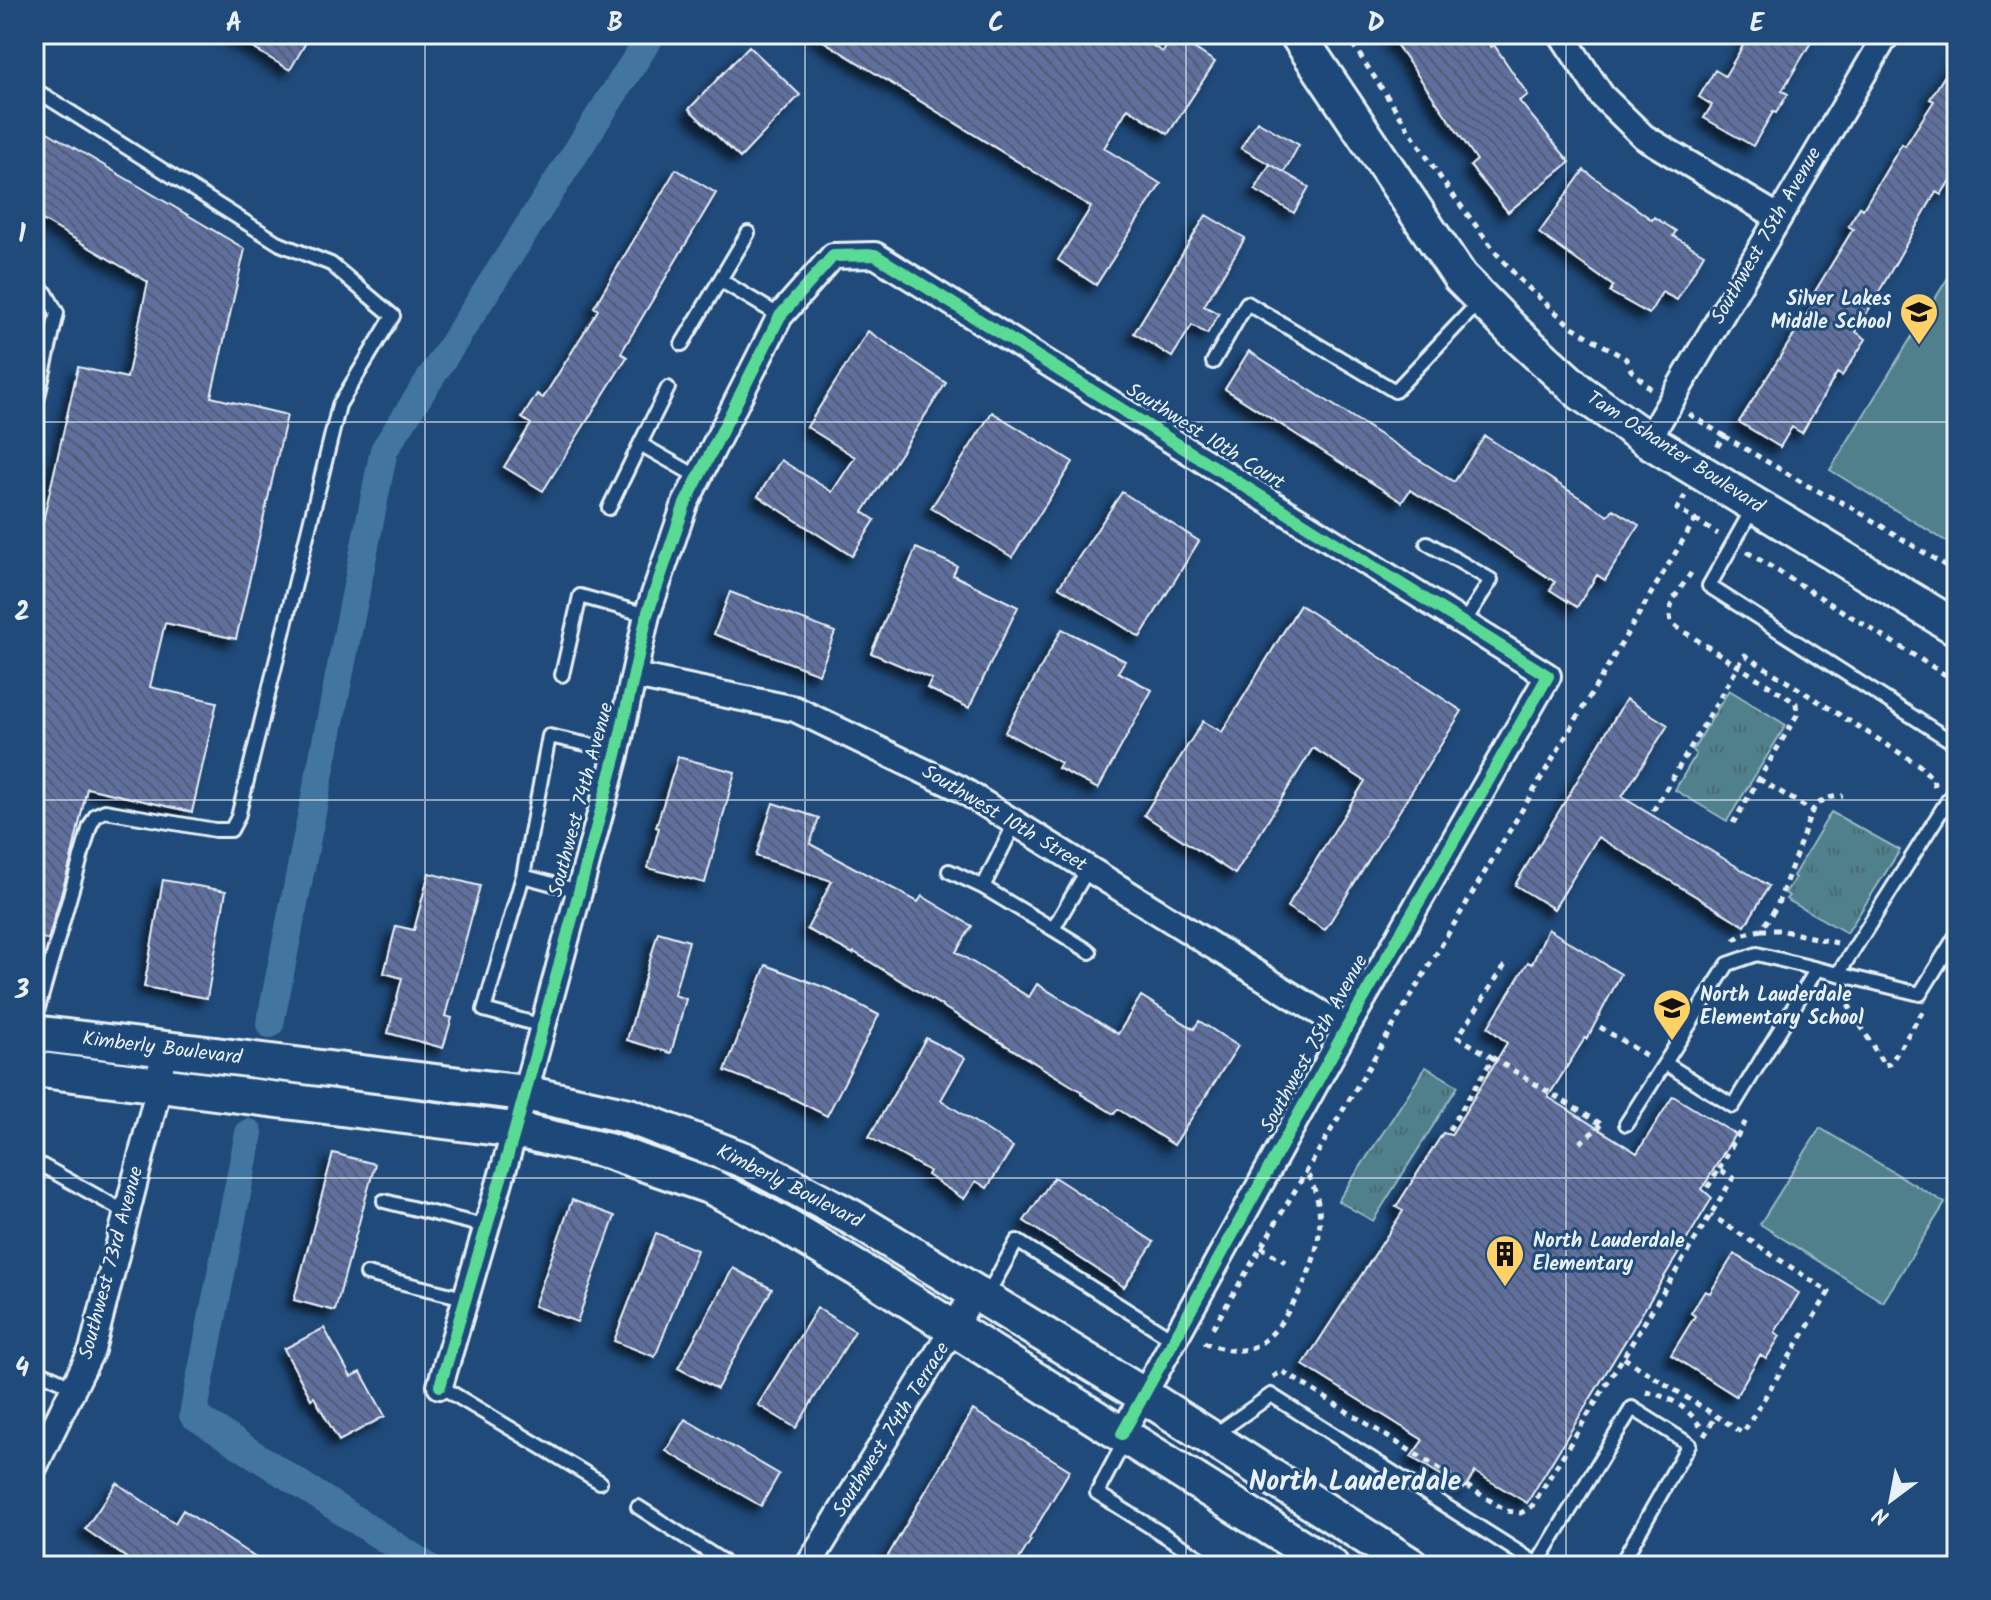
<svg xmlns="http://www.w3.org/2000/svg" width="1991" height="1600" font-family="Kalam,sans-serif">
<defs>
<pattern id="park-tufts" width="24" height="20" patternUnits="userSpaceOnUse" patternTransform="scale(2)"><rect width="24" height="20" fill="#4f808c"/><path d="M3 7l-1-3M5 7V3M7 7l1-3M15 17l-1-3M17 17v-4M19 17l1-3" fill="none" stroke="#4b676e"/></pattern>
<pattern id="building-back-hatch" width="6" height="6" patternUnits="userSpaceOnUse" patternTransform="scale(2)"><rect width="6" height="6" fill="#5f709f"/><path d="M-1 5l2 2M0 0l6 6M5-1l2 2" fill="none" stroke="#525c74"/></pattern>
<filter id="shadow"><feDropShadow dx="-7" dy="7" stdDeviation="4" flood-color="#0009"/></filter>
</defs>
<rect width="100%" height="100%" fill="#1f4a7a"/>
<filter id="ink" filterUnits="userSpaceOnUse"><feTurbulence type="fractalNoise" baseFrequency=".0125" numOctaves="2"/><feDisplacementMap in="SourceGraphic" scale="16" xChannelSelector="R" yChannelSelector="G"/><feConvolveMatrix kernelMatrix="1 2 1 2 8 2 1 2 1" color-interpolation-filters="sRGB"/></filter>
<g filter="url(#ink)">
<!-- grass -->
<path fill="#4f808c" stroke="#9cb8c2" stroke-width="2" d="M1957 263V548L1830 470Z
M1820 1128 1945 1203 1883 1302 1760 1224Z"/>
<!-- park -->
<path fill="url(#park-tufts)" stroke="#9cb8c2" stroke-width="2" d="M1729 690 1786 725 1727 821 1675 790 1696 754 1693 750Z
M1831 812 1900 850 1847 933 1786 899 1789 896 1785 893 1795 878 1793 876Z
M1426 1067 1458 1086 1373 1221 1338 1201Z"/>
<g fill="none" stroke-linecap="round" stroke-linejoin="round">
<!-- canal -->
<path stroke="#4374a0" stroke-width="28" d="M270 1024 384 450 652 34
M249 1133 193 1415 427 1566"/>
</g>
<!-- building -->
<path fill="url(#building-back-hatch)" stroke="#e8f1f8" stroke-width="2" filter="url(#shadow)" d="M229 34H311L290 70Z
M812 34H1133L1163 52 1174 35 1215 62 1168 134 1128 108 1104 148 1161 184 1096 285 1058 260 1091 207Z
M1389 34H1482L1491 47 1494 45 1528 95 1519 101 1570 162 1508 212 1470 166 1477 160Z
M1750 34H1816L1782 91 1788 94 1776 113 1773 112 1753 146 1704 118 1712 105 1699 97 1715 70 1725 76Z
M749 46 800 95 740 158 689 109Z
M1957 56V187L1949 182 1941 195 1936 192 1856 332 1866 339 1842 376 1837 373 1802 433 1792 427 1780 447 1739 422 1819 295 1814 293 1853 229 1848 226 1860 207 1863 209 1902 144 1905 146 1934 101 1930 99Z
M1257 121 1299 145 1284 172 1241 148Z
M34 124 245 249 211 397 287 415 236 639 165 623 150 687 217 702 192 812 87 788 71 860 48 940 34 936V561L78 367 127 378 148 282 34 215Z
M1270 164 1309 187 1294 213 1255 190Z
M676 169 716 193 621 353 627 357 543 491 504 467 531 424 522 418 537 394 543 398 598 310 594 307Z
M1584 170 1652 220 1654 217 1676 231 1673 236 1704 254 1677 300 1662 292 1649 314 1610 292 1613 286 1539 233Z
M1206 215 1245 238 1204 306 1219 314 1207 334 1192 325 1172 357 1134 333Z
M868 331 946 383 863 512 875 520 852 556 758 496 781 460 832 492 855 457 807 427Z
M1249 351 1454 482 1485 436 1608 516 1613 509 1639 525 1605 580 1597 575 1577 607 1550 590 1555 582 1476 530 1410 490 1402 502 1225 389Z
M992 412 1073 462 1012 557 931 508Z
M1122 492 1199 541 1140 637 1059 587Z
M916 548 957 566 953 575 1018 607 969 708 927 688 932 679 871 653Z
M730 592 835 632 819 674 714 634Z
M1300 605 1462 711 1325 930 1287 907 1365 781 1313 748 1235 874 1144 815 1203 721 1222 732Z
M1062 629 1125 661 1118 672 1152 690 1098 789 1058 768 1061 763 1005 732Z
M1626 699 1668 725 1622 797 1769 886 1745 926 1598 837 1554 909 1515 885Z
M678 757 735 772 705 883 648 868 659 828 656 827Z
M773 803 819 818 810 844 918 902 922 896 972 926 956 952 1029 997 1037 984 1118 1034 1141 996 1194 1029 1199 1021 1238 1046 1174 1145 1118 1109 1114 1114 1081 1094 1082 1092 854 952 853 954 807 929 832 881 756 856Z
M429 873 480 886 445 1016 452 1018 443 1048 388 1033 402 978 384 973 396 926 414 930Z
M163 880 226 891 207 998 144 987Z
M1548 929 1621 974 1587 1039 1585 1038 1548 1097 1637 1153 1673 1096 1735 1134 1702 1189 1712 1198 1527 1503 1475 1472 1464 1489 1411 1457 1423 1440 1303 1365 1403 1211 1396 1207 1443 1133 1451 1135 1507 1043 1488 1027 1528 962 1532 964Z
M658 932 689 941 674 995 686 999 671 1053 627 1040Z
M766 965 831 990 879 1015 827 1116 782 1093 725 1071Z
M926 1038 965 1058 941 1100 1013 1147 987 1188 976 1181 964 1199 927 1175 929 1171 869 1137Z
M333 1153 375 1164 335 1311 294 1300Z
M1054 1177 1154 1242 1124 1287 1024 1221Z
M572 1200 615 1216 577 1322 534 1306Z
M656 1233 697 1250 655 1357 614 1341Z
M1734 1254 1799 1293 1775 1332 1780 1336 1766 1359 1760 1355 1736 1396 1671 1355 1695 1316 1691 1313 1705 1291 1710 1293Z
M733 1268 772 1289 717 1389 678 1368Z
M817 1308 855 1331 796 1428 758 1405Z
M324 1328 351 1377 361 1372 385 1416 339 1441 314 1397 311 1399 284 1349Z
M973 1410 1070 1470 1029 1539 1031 1540 1015 1566H882Z
M685 1419 779 1474 761 1506 666 1451Z
M117 1483 175 1523 183 1510 268 1566H138L85 1529Z"/>
<g fill="none" stroke-linecap="round" stroke-linejoin="round">
<!-- lane casing -->
<g stroke="#e8f1f8" stroke-width="18">
<path id="lane" d="M34 89 280 244 331 264 393 316 339 405 238 817 231 830H215L105 811 96 815 90 826 34 1022
M720 280 748 233
M34 286 46 293 57 313 34 414
M682 344 720 280 780 316
M1213 362 1247 303 1395 391 1480 301
M640 444 668 388
M609 508 640 444 698 477
M1753 508 1709 586 1957 745
M1427 543 1491 580 1463 624
M562 675 580 596 647 615
M1015 823 983 887 1053 929 1088 869
M949 871 983 887
M523 876 579 891
M1053 929 1090 952
M1838 974 1920 994 1957 934
M543 1026 484 1010 523 876 549 736 617 751
M1665 1063 1733 1106 1817 969
M1626 1124 1728 964 1757 954 1838 974 1957 786
M34 1161 127 1213
M384 1201 488 1227
M367 1274 468 1299
M986 1297 1017 1241 1174 1340
M34 1369 74 1387
M440 1386 600 1482
M1213 1436 1271 1395 1537 1564 1632 1408 1689 1444 1620 1566
M1125 1440 1097 1493 1213 1566
M638 1507 721 1560 726 1566"/>
</g>
<!-- street casing -->
<g stroke="#e8f1f8" stroke-width="30">
<path id="street" d="M1561 34 1602 96 1644 137 1778 217
M1648 440 1887 34
M635 676 795 709 959 788 1346 1029
M440 1386 515 1130 617 751 647 615 685 504 780 316 833 256 875 255 1548 676 1346 1029 1122 1434
M34 1468 92 1350 159 1086 163 1049
M808 1566 975 1292"/>
</g>
<!-- secondary casing -->
<g stroke="#e8f1f8" stroke-width="40">
<path id="secondary" d="M1297 34 1460 277 1514 332 1580 392 1648 440 1957 628
M34 1033 525 1093 629 1116 744 1160 853 1218 1143 1395 1412 1566
M34 1069 515 1130 608 1151 712 1187 782 1224 883 1284 1331 1566"/>
</g>
<!-- path -->
<path stroke="#e8f1f8" stroke-width="5" stroke-dasharray="6 6" stroke-linecap="butt" d="M1346 34 1444 183 1497 254 1521 281 1571 326 1626 359 1631 370 1651 389
M1689 414 1724 436 1717 447
M1724 436 1808 486 1851 507 1957 573
M1695 520 1718 534
M1747 552 1957 682
M1691 573C1681 589 1664 605 1672 624L1796 703 1797 715 1733 823
M1759 779 1812 811C1821 799 1828 797 1843 796
M1653 811 1745 655 1919 765 1933 779 1935 787
M1761 930H1780L1837 943
M1734 940 1741 935 1761 930 1777 906 1812 811
M1842 994 1884 1065 1890 1064 1923 1011
M1600 1027 1647 1056
M1493 1058 1458 1037 1507 962
M1449 1130 1493 1058 1601 1124
M1580 1143 1601 1125
M1719 1169 1747 1119
M1261 1247 1285 1262
M1213 1328 1695 520 1677 509 1685 496
M1204 1342C1220 1349 1236 1354 1253 1347 1270 1340 1281 1323 1291 1307 1316 1266 1333 1216 1306 1172
M1624 1358 1743 1433 1829 1292 1711 1215
M1273 1377 1282 1371 1507 1511 1521 1513 1532 1506 1733 1178 1719 1169 1706 1190
M1646 1392C1671 1397 1688 1407 1702 1429
M1704 1436 1716 1416"/>
<!-- lane -->
<use href="#lane" stroke="#1f4a7a" stroke-width="12"/>
<!-- street -->
<use href="#street" stroke="#1f4a7a" stroke-width="24"/>
<!-- secondary -->
<use href="#secondary" stroke="#1f4a7a" stroke-width="34"/>
<!-- cycleway casing -->
<g stroke="#1f4a7a" stroke-width="17">
<path id="cycleway" d="M440 1386 515 1130 617 751 647 615 685 504 780 316 833 256 875 255 1548 676 1346 1029 1122 1434"/>
</g>
<!-- cycleway -->
<use href="#cycleway" stroke="#5adb95" stroke-width="12"/>
</g>
</g>
<!-- grid -->
<path fill="none" stroke="#e8f1f8" stroke-width="2" stroke-opacity="0.55" d="M425 34V1566M805 34V1566M1186 34V1566M1566 34V1566M34 422H1957M34 800H1957M34 1178H1957"/>
<!-- icons -->
<defs>
<g id="school-pin" transform="scale(2)"><path d="M0 17L-7.5 6A9.5 9.5 0 1 1 7.5 6Z" fill="#ffd166" stroke="#1f4a7a"/><path d="M0-5L7-2L0 1L-7-2ZM-4 1L0 2.5L4 1V4Q0 6-4 4Z" fill="#111"/></g>
<g id="building-pin" transform="scale(2)"><path d="M0 17L-7.5 6A9.5 9.5 0 1 1 7.5 6Z" fill="#ffd166" stroke="#1f4a7a"/><path d="M-4-6H4V6H1V3H-1V6H-4ZM-2.5-4.3h1.7v1.8h-1.7ZM.8-4.3h1.7v1.8H.8ZM-2.5-1h1.7V.8h-1.7ZM.8-1h1.7V.8H.8Z" fill="#111"/></g>
</defs>
<g fill-rule="evenodd">
<use href="#school-pin" x="1919" y="312"/>
<use href="#school-pin" x="1672" y="1008"/>
<use href="#building-pin" x="1505" y="1254"/>
</g>
<g text-anchor="middle" dominant-baseline="central" stroke-width="6" stroke-linejoin="round" paint-order="stroke">
<!-- street labels -->
<g font-size="20" fill="#e8f1f8" stroke="#1f4a7a">
<text transform="translate(1767 236) rotate(-60)">Southwest 75th Avenue</text>
<text transform="translate(1205 437) rotate(32)">Southwest 10th Court</text>
<text transform="translate(1675 453) rotate(33)">Tam Oshanter Boulevard</text>
<text transform="translate(582 800) rotate(-75)">Southwest 74th Avenue</text>
<text transform="translate(1004 819) rotate(31)">Southwest 10th Street</text>
<text transform="translate(1315 1044) rotate(-61)">Southwest 75th Avenue</text>
<text transform="translate(162 1049) rotate(7)">Kimberly Boulevard</text>
<text transform="translate(789 1187) rotate(27)">Kimberly Boulevard</text>
<text transform="translate(112 1263) rotate(-75)">Southwest 73rd Avenue</text>
<text transform="translate(892 1430) rotate(-58)">Southwest 74th Terrace</text>
</g>
<!-- poi labels -->
<g font-size="20" font-weight="bold" fill="#e8f1f8" stroke="#1f4a7a" text-anchor="start">
<text x="1891" y="300" text-anchor="end">Silver Lakes<tspan x="1891" dy="23">Middle School</tspan></text>
<text x="1700" y="996">North Lauderdale<tspan x="1700" dy="23">Elementary School</tspan></text>
<text x="1533" y="1242">North Lauderdale<tspan x="1533" dy="23">Elementary</tspan></text>
</g>
<!-- district labels -->
<g font-size="28" font-weight="bold" fill="#e8f1f8" stroke="#1f4a7a">
<text x="1355" y="1482">North Lauderdale</text>
</g>
</g>
<!-- margin -->
<rect width="1991" height="1600" fill="none" stroke="#1f4a7a" stroke-width="88"/>
<!-- north arrow -->
<g transform="translate(1891 1500) rotate(212)" stroke="#1f4a7a" stroke-width="6" paint-order="stroke">
<path d="M0-6L14 30L0 20L-14 30Z" fill="#e8f1f8"/>
<text y="-12" font-size="22" font-weight="bold" text-anchor="middle" fill="#e8f1f8">N</text>
</g>
<rect x="44" y="44" width="1903" height="1512" fill="none" stroke="#e8f1f8" stroke-width="3"/>
<g font-size="26" text-anchor="middle" font-weight="bold" fill="#e8f1f8">
<text x="234" y="31">A</text>
<text x="615" y="31">B</text>
<text x="996" y="31">C</text>
<text x="1376" y="31">D</text>
<text x="1757" y="31">E</text>
<text x="22" y="242">1</text>
<text x="22" y="620">2</text>
<text x="22" y="998">3</text>
<text x="22" y="1376">4</text>
</g>
</svg>
